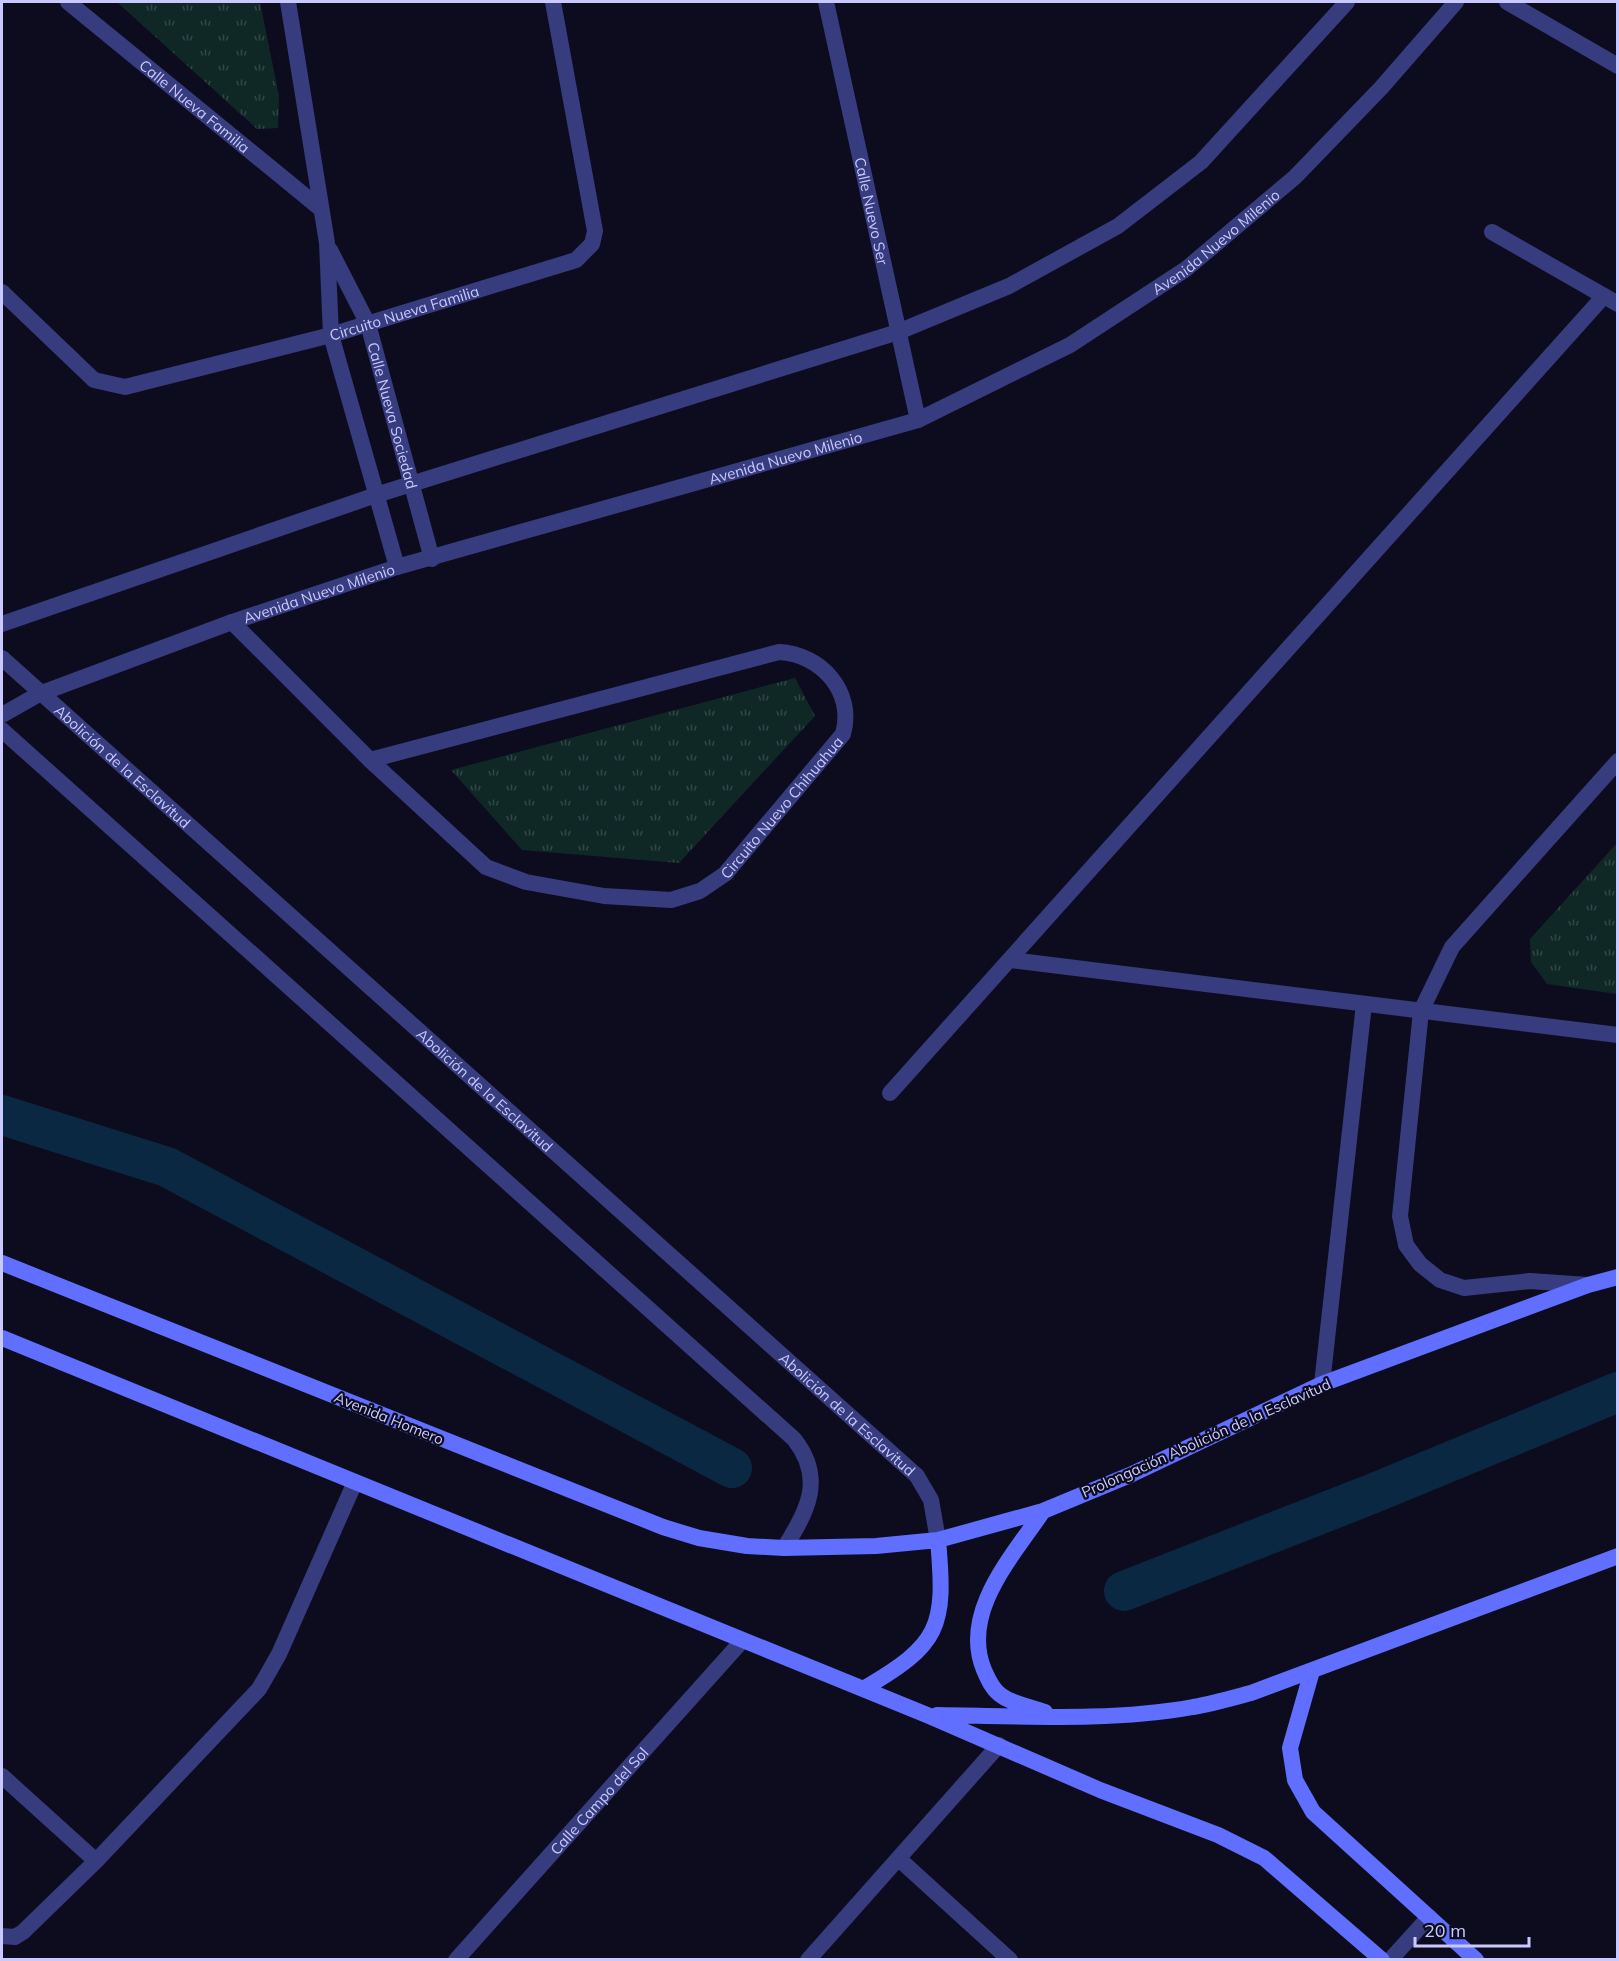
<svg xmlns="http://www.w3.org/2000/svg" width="1619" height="1961" font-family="Mulish,sans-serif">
<defs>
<pattern id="park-tufts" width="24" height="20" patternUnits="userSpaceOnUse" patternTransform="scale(1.5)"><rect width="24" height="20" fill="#0f2825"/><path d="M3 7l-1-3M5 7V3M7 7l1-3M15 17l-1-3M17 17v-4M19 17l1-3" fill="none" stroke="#314646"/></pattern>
</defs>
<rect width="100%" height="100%" fill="#0d0c1f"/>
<!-- park -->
<path fill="url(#park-tufts)" d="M117 2H260L279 96 278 128 257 129Z
M795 678 815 716 679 863 522 850 451 770Z
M1617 843V994L1547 984 1531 962 1530 939Z"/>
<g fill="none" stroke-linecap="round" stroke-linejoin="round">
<!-- canal -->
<path stroke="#0b2843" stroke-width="40" d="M2 1115 167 1167 732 1468
M1124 1591 1374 1493 1618 1392"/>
<!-- service -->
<path stroke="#363c7e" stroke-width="16" d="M2 1776 96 1861
M2 1936 15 1937 23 1932 96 1861 259 1689 279 1654 355 1482"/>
<!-- minor -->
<g stroke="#363c7e" stroke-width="16">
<path id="s1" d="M68 2 321 209"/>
<path d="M288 2 327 243 331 335 397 567"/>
<path id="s2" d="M826 2 918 420"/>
<path d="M1507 2 1618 66"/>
<path d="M1492 232 1618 304"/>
<path id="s3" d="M330 250 368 324 432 559"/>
<path id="s4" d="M2 292 94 380 125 387 331 335 576 260 592 244 595 231 553 2"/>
<path id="s5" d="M232 622 370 760 486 867 526 882 604 896 671 900 700 891 725 874 843 734C855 692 821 654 779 652L370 760"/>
<path d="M1011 960 1618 1035"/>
<path d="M890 1093 1604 296"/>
<path d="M1588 1285 1530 1281 1464 1288 1440 1280 1420 1264 1406 1245 1400 1216 1421 1011 1452 947 1618 761"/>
<path d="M1322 1384 1364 1004"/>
<path d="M899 1859 1010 1960"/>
<path id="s6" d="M456 1960 742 1641"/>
<path d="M808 1960 999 1745"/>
<path d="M1390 1960 1429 1917"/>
</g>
<!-- tertiary -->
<g stroke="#363c7e" stroke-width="16">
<path d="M2 624 376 495 898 332 1009 286 1118 226 1201 162 1347 2"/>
<path id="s7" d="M2 658 917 1476 931 1500 938 1540"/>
<path id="s8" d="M2 715 39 694 232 622 397 567 918 420 1070 345 1186 269 1295 177 1381 88 1456 2"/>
<path d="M2 730 794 1439C825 1478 808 1511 784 1548"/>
</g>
<!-- secondary -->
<path stroke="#606fff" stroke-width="16" d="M2 1263 663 1527 699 1538 747 1546 784 1548 876 1546 938 1540 1043 1511 1130 1475 1322 1384 1588 1285 1618 1277
M2 1338 927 1715 1100 1790 1218 1835 1264 1858 1382 1960
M1043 1511C1013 1556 960 1612 984 1670 988 1679 993 1691 1002 1696 1013 1704 1032 1707 1045 1712
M1312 1671 1290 1748 1295 1780 1313 1812 1476 1960
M863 1689C940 1644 946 1628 938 1540
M937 1715C1022 1716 1110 1722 1193 1707 1212 1704 1232 1698 1251 1693L1618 1556"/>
</g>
<g text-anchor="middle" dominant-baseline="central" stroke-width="4.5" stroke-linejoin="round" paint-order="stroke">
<!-- street labels -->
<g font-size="15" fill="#c9c9ff" stroke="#0d0c1f">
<text stroke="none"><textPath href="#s1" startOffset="164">Calle Nueva Familia</textPath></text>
<text stroke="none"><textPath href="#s2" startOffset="214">Calle Nuevo Ser</textPath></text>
<text stroke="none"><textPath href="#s8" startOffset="1312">Avenida Nuevo Milenio</textPath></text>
<text stroke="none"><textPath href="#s4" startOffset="448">Circuito Nueva Familia</textPath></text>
<text stroke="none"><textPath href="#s3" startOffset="178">Calle Nueva Sociedad</textPath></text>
<text stroke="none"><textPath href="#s8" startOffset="826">Avenida Nuevo Milenio</textPath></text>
<text stroke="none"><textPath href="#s8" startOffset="340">Avenida Nuevo Milenio</textPath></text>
<text stroke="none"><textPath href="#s7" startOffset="162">Abolición de la Esclavitud</textPath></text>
<text stroke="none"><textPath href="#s5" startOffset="690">Circuito Nuevo Chihuahua</textPath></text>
<text stroke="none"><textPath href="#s7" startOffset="648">Abolición de la Esclavitud</textPath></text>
<text stroke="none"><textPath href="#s7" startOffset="1134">Abolición de la Esclavitud</textPath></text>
<text transform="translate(389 1418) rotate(22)">Avenida Homero</text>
<text transform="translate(1206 1438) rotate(-24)">Prolongación Abolición de la Esclavitud</text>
<text stroke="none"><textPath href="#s6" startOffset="214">Calle Campo del Sol</textPath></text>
</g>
</g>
<!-- border -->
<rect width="1619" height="1961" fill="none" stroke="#c9c9ff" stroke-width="6"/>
<!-- scale -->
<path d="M1415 1937v9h114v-9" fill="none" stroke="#c9c9ff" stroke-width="3"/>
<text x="1424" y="1937" font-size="18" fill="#c9c9ff" stroke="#0d0c1f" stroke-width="4.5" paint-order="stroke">20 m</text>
</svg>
